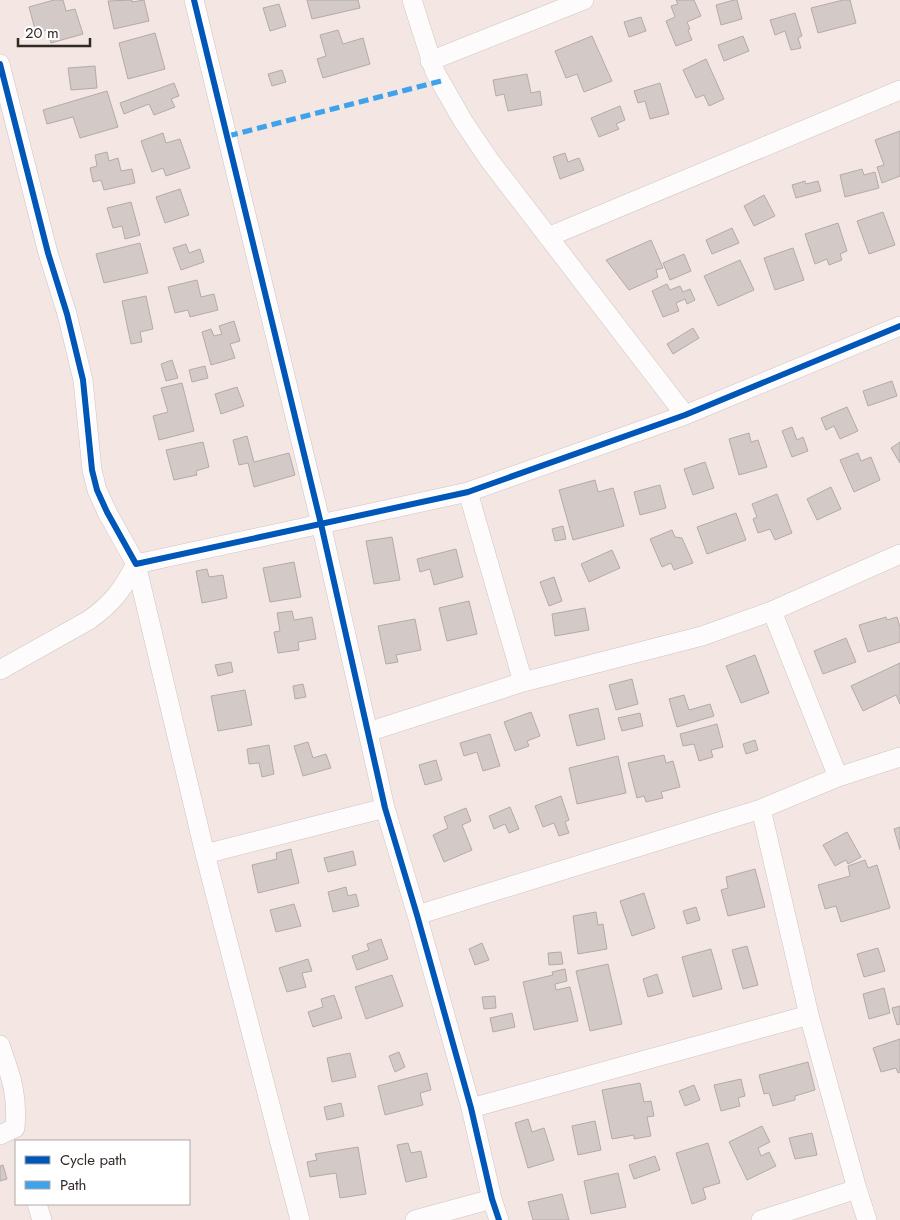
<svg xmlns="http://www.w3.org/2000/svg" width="900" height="1220" font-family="Jost,sans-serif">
<rect width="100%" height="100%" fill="#f3e6e3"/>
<!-- building -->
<path fill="#d3c9c6" stroke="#b4aba9" d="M54 0H63L66 11 75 9 83 34 51 43 47 30 36 33 29 7Z
M132 0V2L144 0 149 21 114 29 108 1Z
M307 0H358L360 8 312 19Z
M676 0H694L701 16 687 22 690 29 688 30 692 40 676 46 666 21 675 17 671 6 678 4Z
M734 0H737L742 19 721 25 716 5Z
M843 0H850L856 23 818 33 811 8Z
M279 4 286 26 270 31 263 8Z
M795 13 802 36 798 38 801 48 791 50 785 31 775 35 770 20Z
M641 17 646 31 629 37 624 22Z
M338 30 343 44 363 38 370 64 323 78 317 59 326 56 320 35Z
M155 33 165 69 128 79 119 43Z
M592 36 612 81 584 92 577 74 566 78 555 51Z
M743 36 749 51 724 61 718 45Z
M706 59 724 99 709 106 704 95 696 98 683 70Z
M95 66 97 88 71 90 68 68Z
M282 70 286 82 272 86 268 74Z
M527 74 531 93 540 91 542 105 508 111 504 94 496 96 493 80Z
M174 83 179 96 171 99 175 107 154 115 149 104 124 114 120 103Z
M660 83 669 114 650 119 645 101 638 103 634 91Z
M107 91 118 127 80 138 73 117 47 124 43 110Z
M620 106 625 120 616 124 619 129 599 137 591 118Z
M900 131V176L882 183 877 167 884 165 875 140Z
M163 133 166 143 180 139 190 168 166 176 163 168 152 172 141 141Z
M107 152 109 161 118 158 121 171 132 169 135 183 104 190 101 180 93 182 90 168 97 166 95 155Z
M565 153 568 162 579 158 584 170 560 179 553 157Z
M862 169 864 175 875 172 879 188 845 197 840 175Z
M805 181 806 184 818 181 821 191 796 198 792 185Z
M180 189 189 215 165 223 156 197Z
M764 195 775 216 754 226 744 206Z
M131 202 140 235 125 239 122 226 113 228 107 208Z
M883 212 895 245 869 254 857 221Z
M838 223 847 251 840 254 842 260 829 265 827 259 815 264 805 234Z
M732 228 739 243 712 254 706 240Z
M651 240 663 268 656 270 658 277 629 290 606 260Z
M140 243 148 273 104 283 96 254Z
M186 244 189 253 200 249 204 262 181 270 173 248Z
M793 248 804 280 775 290 764 258Z
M684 254 691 271 670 280 663 263Z
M740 260 754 290 718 306 704 276Z
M197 280 201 297 214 294 218 310 190 317 188 310 175 313 168 287Z
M667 284 670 290 680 286 683 292 690 289 695 300 687 304 685 299 676 303 679 311 663 317 652 291Z
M146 296 153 329 140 332 142 342 131 344 122 301Z
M234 321 240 341 230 344 235 358 211 365 202 332 211 329 214 336 222 334 219 326Z
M693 328 699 338 673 354 667 344Z
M172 360 178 378 166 381 161 364Z
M205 366 208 378 192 382 189 370Z
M892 381 897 396 868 406 863 391Z
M182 383 194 431 159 440 153 416 168 412 161 388Z
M237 387 244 406 221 414 215 394Z
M847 407 858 431 840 439 834 426 826 430 821 418Z
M792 427 797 440 803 437 808 451 792 457 782 431Z
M749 433 751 442 758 440 767 467 739 475 729 439Z
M247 436 254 462 289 453 295 475 254 487 248 463 239 465 233 440Z
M203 442 209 467 196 471 197 475 174 480 166 450Z
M900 442V463L891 448Z
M858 453 861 461 871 457 880 480 854 492 840 460Z
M705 462 714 488 693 495 684 469Z
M595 480 598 492 613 488 624 526 573 540 559 490Z
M660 485 666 508 640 515 634 492Z
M831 487 841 509 817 520 807 499Z
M777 494 792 533 775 540 770 529 758 533 753 519 757 517 752 504Z
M736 513 746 540 707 554 697 527Z
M563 526 566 539 555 541 552 529Z
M672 530 675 537 682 538 693 563 674 570 671 563 662 567 650 539Z
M392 537 400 580 374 584 366 541Z
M456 549 463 577 434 585 430 569 420 572 417 559Z
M612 550 620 568 589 582 581 564Z
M294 562 301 597 270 602 263 568Z
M207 569 209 577 223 575 227 598 202 603 196 571Z
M554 577 562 601 549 606 540 582Z
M469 601 477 634 447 641 439 608Z
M585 608 589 630 555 636 552 614Z
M292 611 294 620 312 617 316 639 298 642 299 650 278 653 274 632 280 631 277 613Z
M886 617 887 620 897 617 900 627V642L868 652 859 625Z
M415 619 421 650 396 655 398 662 386 664 378 626Z
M846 638 856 662 823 674 814 651Z
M755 655 769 693 741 703 726 666Z
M231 662 233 672 218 676 215 665Z
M900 663V704L896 695 863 711 851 686Z
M632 679 638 704 616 710 609 685Z
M303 684 306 697 295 699 293 686Z
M245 690 252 725 218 731 211 696Z
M684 695 689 710 710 704 714 716 677 727 669 699Z
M598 708 605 739 577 746 569 715Z
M531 712 540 736 527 741 529 746 515 751 504 722Z
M640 713 643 726 622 731 618 718Z
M717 724 723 747 711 750 713 757 699 761 694 744 683 746 680 734Z
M490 734 500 766 483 771 477 752 464 756 460 743Z
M755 740 758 750 746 754 743 744Z
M308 742 313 758 326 754 331 768 303 776 294 746Z
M269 745 274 774 262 777 259 763 249 764 247 749Z
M664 755 666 763 673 761 680 787 661 792 663 798 646 802 644 796 637 798 628 763Z
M618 756 626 793 577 804 569 768Z
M436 760 442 780 425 785 419 765Z
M561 796 569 820 565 822 569 833 559 836 554 823 543 827 535 806Z
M510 807 519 829 509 833 505 824 494 829 489 816Z
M466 808 471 821 462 825 472 850 444 862 433 835 448 828 444 817Z
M900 827V850L894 829Z
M847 832 861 857 848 864 846 860 835 866 823 845Z
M291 849 299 883 258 893 252 865 277 859 276 853Z
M353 851 356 865 328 872 324 858Z
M865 860 868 868 877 865 890 908 841 922 836 906 825 909 818 885 850 876 848 866Z
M755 869 765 907 728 916 721 890 728 888 726 877Z
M346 887 348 896 356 894 359 906 333 912 328 892Z
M644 893 655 928 632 936 620 901Z
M294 904 301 926 276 932 270 910Z
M696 907 700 920 687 924 683 911Z
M596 912 598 925 603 924 607 949 578 954 573 916Z
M381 939 388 959 357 970 352 956 369 950 367 944Z
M482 943 489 960 475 965 469 949Z
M747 946 758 985 743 989 732 950Z
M878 948 885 971 864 977 857 954Z
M711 949 722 989 693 997 682 957Z
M561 952 563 964 549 965 548 953Z
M308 959 312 971 302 973 306 987 287 992 279 968Z
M608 964 622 1024 590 1031 576 971Z
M565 969 567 981 555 984 556 990 570 987 578 1021 534 1030 523 982 553 975 552 972Z
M657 974 663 993 648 997 643 979Z
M392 975 403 1006 366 1019 355 987Z
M884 988 890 1013 869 1019 863 994Z
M334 995 342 1018 313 1027 308 1012 323 1007 321 999Z
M495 996 496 1008 484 1009 482 997Z
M900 1006V1024L897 1025 892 1008Z
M512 1013 515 1027 493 1032 490 1018Z
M900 1039V1072L898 1073 896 1068 881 1072 873 1048Z
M399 1052 405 1067 395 1072 389 1056Z
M350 1053 356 1077 332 1082 327 1058Z
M808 1062 815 1090 795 1096V1100L773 1106 769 1093 764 1094 759 1075Z
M427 1073 431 1090 420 1093 423 1105 385 1115 378 1086Z
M741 1079 745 1096 738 1098 740 1106 721 1111 714 1085Z
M640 1083 644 1102 651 1101 654 1116 647 1117 651 1136 634 1139V1135L612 1139 602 1090Z
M694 1085 700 1100 685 1106 679 1091Z
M341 1103 344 1116 327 1120 324 1107Z
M528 1119 532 1132 544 1128 554 1160 528 1168 515 1123Z
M595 1121 601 1150 578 1155 572 1126Z
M762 1126 770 1142 758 1148 761 1156 769 1152 776 1166 747 1180 729 1142Z
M812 1133 817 1155 795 1159 789 1138Z
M408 1143 411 1153 421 1151 427 1177 406 1182 397 1145Z
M708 1143 720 1183 703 1188 706 1199 692 1204 676 1153Z
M358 1147 366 1194 340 1198 336 1173 310 1177 307 1162 317 1160 315 1154Z
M655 1156 660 1170 634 1179 629 1165Z
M3 1165 7 1179 0 1181V1166Z
M618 1173 626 1207 591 1214 584 1181Z
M562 1194 569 1220H533L528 1202Z"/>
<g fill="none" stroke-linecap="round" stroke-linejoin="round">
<!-- street casing -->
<g stroke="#cdc5c2" stroke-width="20">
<path id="street" d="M194 0 321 524 385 808 417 915 471 1108 492 1199 499 1220
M412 0 435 72 463 121 490 161 685 415
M430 61 584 0
M0 64 48 253 67 314 83 380 92 470 97 490 107 512 136 564 468 492 685 415 900 326
M548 237 900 90
M468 492 523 682
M136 564 205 854 300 1220
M772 611 838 777
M0 670 89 620C113 603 122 590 136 564
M368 732 523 682 702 636 772 611 900 554
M761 809 809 1015 857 1189 867 1220
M205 854 385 808
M417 915 761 809 838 777 900 757
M0 1045C11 1076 18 1095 15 1128L0 1135
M471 1108 809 1015
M37 1204 42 1220
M415 1220 492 1199
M761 1220 857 1189"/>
</g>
<!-- street -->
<use href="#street" stroke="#fdfbfb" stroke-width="19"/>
<!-- quiet -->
<path stroke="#3ea3eb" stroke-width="5" stroke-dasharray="10 5" stroke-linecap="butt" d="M228 136 441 81"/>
<!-- cycleway casing -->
<g stroke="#fff" stroke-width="9">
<path id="cycleway" d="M194 0 321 524 385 808 417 915 471 1108 492 1199 499 1220
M0 64 48 253 67 314 83 380 92 470 97 490 107 512 136 564 468 492 685 415 900 326"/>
</g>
<!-- cycleway -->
<use href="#cycleway" stroke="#0057b8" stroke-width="6"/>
</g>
<!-- legend -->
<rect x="15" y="1140" width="175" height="65" fill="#ffffff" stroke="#adaaa9"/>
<rect x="25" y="1156" width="25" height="8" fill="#0057b8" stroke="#adaaa9"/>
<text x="60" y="1165" font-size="15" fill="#322a27">Cycle path</text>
<rect x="25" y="1181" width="25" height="8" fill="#3ea3eb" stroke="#adaaa9"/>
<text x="60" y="1190" font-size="15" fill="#322a27">Path</text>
<!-- scale -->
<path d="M18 38v8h72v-8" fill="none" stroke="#322a27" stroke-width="2.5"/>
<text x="25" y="38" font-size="15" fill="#322a27" stroke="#ffffff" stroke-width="4" paint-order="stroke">20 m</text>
</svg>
